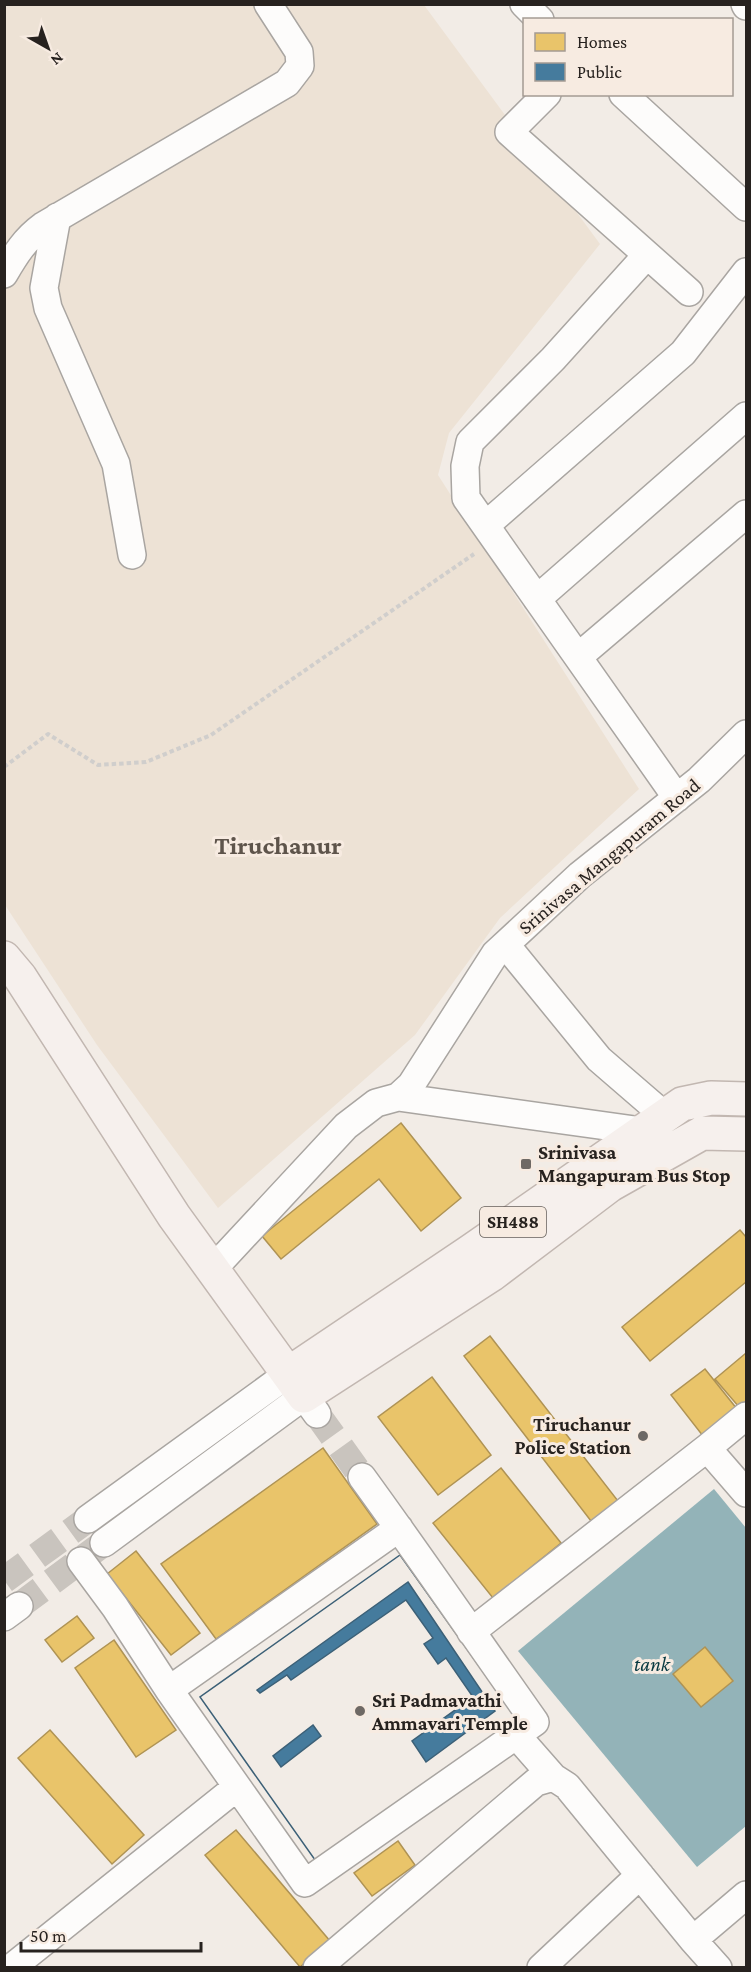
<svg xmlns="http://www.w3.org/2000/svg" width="751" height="1972" font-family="'Crimson Pro',serif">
<rect width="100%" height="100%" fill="#f2ece6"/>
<!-- education -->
<path fill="#ede2d5" d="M4 5H424L600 244 449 433 438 475 639 789 500 918 415 1035 218 1208 97 1045 5 905Z"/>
<!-- water -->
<path fill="#93b3b8" d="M714 1489 746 1528V1826L697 1867 518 1651Z"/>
<!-- homes -->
<path fill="#e9c46a" stroke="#af9354" stroke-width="1.5" d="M401 1123 461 1198 421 1231 379 1179 281 1259 262 1236Z
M740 1230 746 1237V1282L650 1361 622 1327Z
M490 1336 618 1501 591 1521 464 1356Z
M746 1353V1401L739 1407 715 1379Z
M705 1369 737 1409 703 1436 671 1395Z
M432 1377 491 1455 438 1495 378 1417Z
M323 1448 377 1524 216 1639 161 1564Z
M501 1468 561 1543 493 1598 433 1523Z
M136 1551 200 1633 171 1655 107 1574Z
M77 1616 94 1638 62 1662 45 1640Z
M114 1640 176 1730 136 1757 75 1668Z
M705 1647 733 1681 701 1707 673 1674Z
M50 1730 144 1835 112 1864 18 1758Z
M236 1830 330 1941 300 1967 205 1855Z
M398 1841 415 1865 372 1896 354 1873Z"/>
<!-- public -->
<path fill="#457b9d" stroke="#3c6077" stroke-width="1.5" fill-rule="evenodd" d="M400 1555 521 1725 320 1867 200 1697ZM408 1582 495 1711 426 1762 412 1741 473 1697 446 1658 438 1664 424 1644 433 1638 406 1600 291 1680 287 1675 260 1693 257 1690ZM313 1725 321 1736 281 1767 273 1756Z
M400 1555 521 1725 320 1867 200 1697Z"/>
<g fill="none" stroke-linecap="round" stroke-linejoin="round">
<!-- minor-tunnel -->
<path stroke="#c9c4be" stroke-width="27" stroke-dasharray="27 14" stroke-linecap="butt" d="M317 1414 362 1477
M4 1580 88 1519
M19 1606 104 1543"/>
<!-- minor casing -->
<g stroke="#a9a5a1" stroke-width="30">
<path id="minor" d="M524 4 540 20
M745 4 746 6
M547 94 509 132 689 292
M623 94 746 207
M57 217 44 288 48 308 116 464 132 555
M647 255 553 359 470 442 465 466 466 498 677 798
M4 274C15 255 25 239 43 226L287 83 300 66 299 52 268 4
M486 525 683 353 746 272
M537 599 746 416
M578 657 746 514
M506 945 599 1059 665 1116
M398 1097 642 1131
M213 1269 346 1126 376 1103 398 1097 411 1085 495 954 580 875 699 780 746 734
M707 1448 746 1416
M362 1477C421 1558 477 1640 535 1722L305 1883 169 1690 399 1528
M88 1519 288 1374
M104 1543 304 1396 317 1414
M81 1561 115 1607 169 1690
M4 1617 19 1606
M471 1632 707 1448 746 1493
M517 1736 553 1777 567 1786 693 1940 718 1968
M693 1940 746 1895
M11 1968 237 1787
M317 1968 536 1782 553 1777
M541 1968 640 1875"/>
</g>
<!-- major casing -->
<g stroke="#c2b7b1" stroke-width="36">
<path id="major" d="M4 958 20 977 174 1216 304 1396 491 1275 610 1185 702 1133 746 1134
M288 1374 471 1251 682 1104 711 1098 746 1099"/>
</g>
<!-- path -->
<path stroke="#d0cecc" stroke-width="4" stroke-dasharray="4.5 3" stroke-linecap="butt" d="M4 767 48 734 98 765 146 762 211 735 474 554"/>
<!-- minor -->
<use href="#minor" stroke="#fdfcfb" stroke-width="27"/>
<!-- major -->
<use href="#major" stroke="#f6f0ed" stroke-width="33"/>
</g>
<!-- markers -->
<g fill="#6e6965" stroke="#f7ebe1" stroke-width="2">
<rect x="520" y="1158" width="12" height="12" rx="3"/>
<circle cx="643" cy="1436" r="6"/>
<circle cx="360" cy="1711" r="6"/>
</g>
<g text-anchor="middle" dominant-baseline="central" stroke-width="6" stroke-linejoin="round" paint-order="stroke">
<!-- shield labels -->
<rect fill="#f7ebe1" stroke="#655e59" stroke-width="1.5" x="480" y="1207" width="66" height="30" rx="4.5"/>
<g font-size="18" font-weight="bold" fill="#27221f">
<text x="513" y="1222">SH488</text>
</g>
<!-- street labels -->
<g font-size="20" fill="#27221f" stroke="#f7ebe1">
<text transform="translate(609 856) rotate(-40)">Srinivasa Mangapuram Road</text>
</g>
<!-- poi labels -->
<g font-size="20" font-weight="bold" fill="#27221f" stroke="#f7ebe1" text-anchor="start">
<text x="538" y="1152">Srinivasa<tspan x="538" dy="23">Mangapuram Bus Stop</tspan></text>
<text x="631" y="1424" text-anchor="end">Tiruchanur<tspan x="631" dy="23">Police Station</tspan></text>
<text x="372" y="1700">Sri Padmavathi<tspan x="372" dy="23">Ammavari Temple</tspan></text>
</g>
<!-- water labels -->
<g font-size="21" font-style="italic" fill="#083941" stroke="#f7ebe1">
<text x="652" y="1664">tank</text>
</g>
<!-- district labels -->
<g font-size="26" font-weight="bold" fill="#5e544b" stroke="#f7ebe1">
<text x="278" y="845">Tiruchanur</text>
</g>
</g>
<!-- border -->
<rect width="751" height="1972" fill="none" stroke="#27221f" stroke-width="12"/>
<!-- legend -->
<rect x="523" y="18" width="210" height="78" fill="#f7ebe1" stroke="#a49b93" stroke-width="1.5"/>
<rect x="535" y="33" width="30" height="18" fill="#e9c46a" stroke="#a49b93" stroke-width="1.5"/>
<text x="577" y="48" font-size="18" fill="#27221f">Homes</text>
<rect x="535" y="63" width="30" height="18" fill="#457b9d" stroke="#a49b93" stroke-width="1.5"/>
<text x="577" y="78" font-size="18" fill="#27221f">Public</text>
<!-- north arrow -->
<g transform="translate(48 48) rotate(140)" stroke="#f7ebe1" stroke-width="4.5" paint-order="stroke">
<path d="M0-4.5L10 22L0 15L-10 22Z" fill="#27221f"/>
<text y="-9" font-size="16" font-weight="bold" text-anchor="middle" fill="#27221f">N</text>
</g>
<!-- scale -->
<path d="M21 1942v9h180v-9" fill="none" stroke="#27221f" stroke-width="3"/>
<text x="30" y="1942" font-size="18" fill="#27221f" stroke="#f7ebe1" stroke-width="4.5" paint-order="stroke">50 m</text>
</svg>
